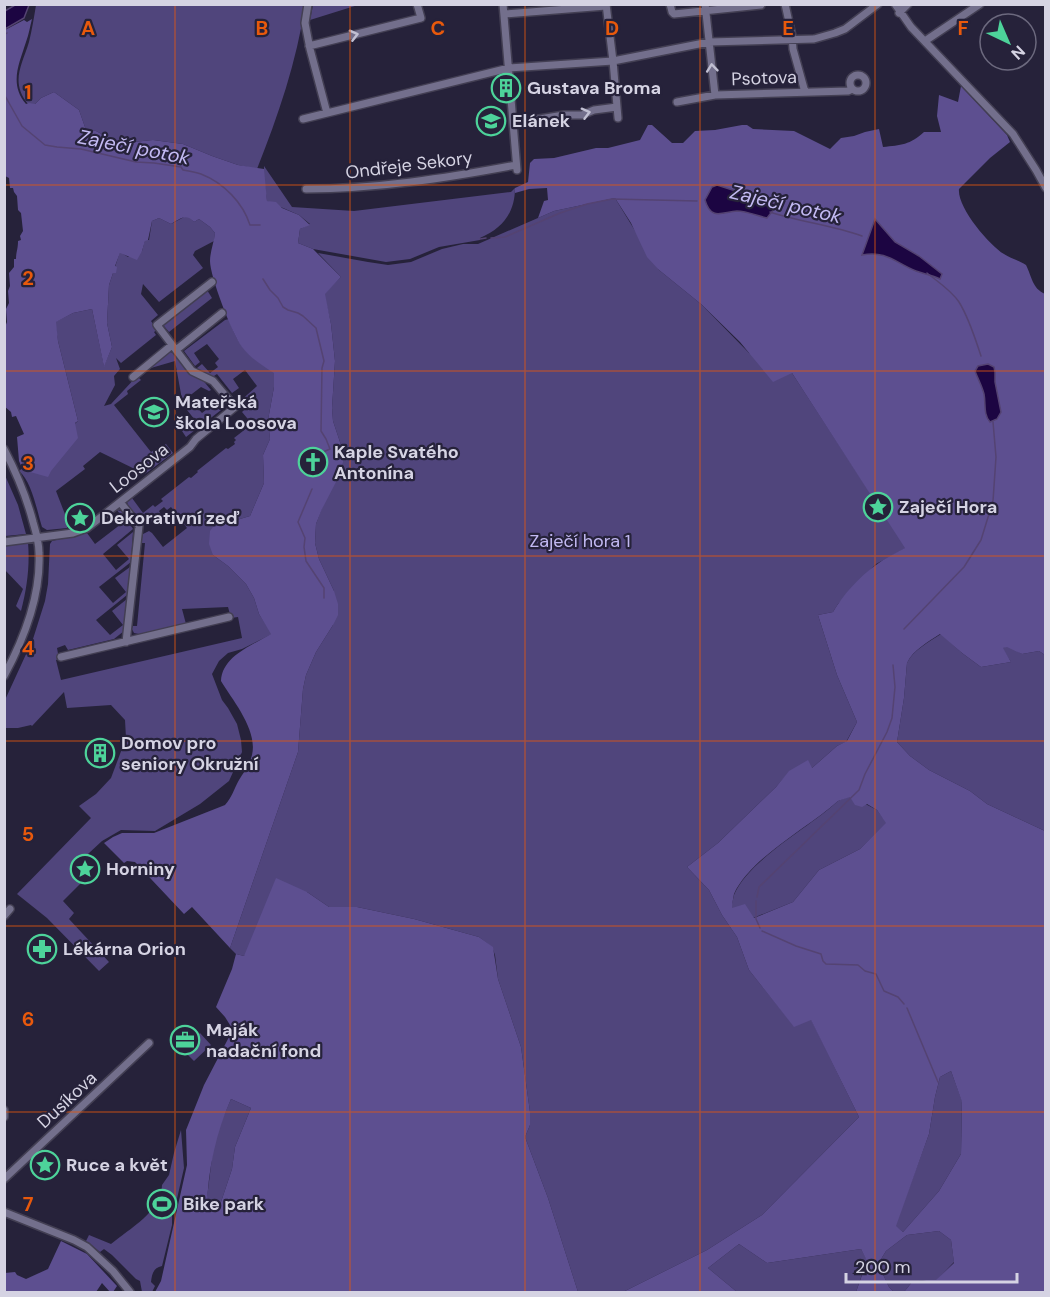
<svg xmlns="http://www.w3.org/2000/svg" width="1050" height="1297" font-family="'DM Sans',sans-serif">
<rect width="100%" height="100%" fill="#26223a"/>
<!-- green -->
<path fill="#50457c" d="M36 5H305C297 61 278 116 257 169L238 165 212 156 183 144 153 140 133 142 113 140 96 131 86 130 79 110 54 92 41 98 35 104H28C10 82 22 65 29 42 32 30 34 17 36 5Z
M313 5V4L358 5 310 20Z
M264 166 292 207 354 211 511 192 515 188C515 213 502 229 480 238V240L439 247 410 259 386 262 313 249 298 243 300 229 310 224 299 215 267 201 264 179Z
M615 198 659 270 701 304 749 353 792 373 906 548 876 564 838 604 833 612 818 615 837 675 857 722 846 742 837 746 812 768 790 771 776 787 718 843 687 867 709 890 722 915 737 937 749 970 794 1026 811 1019 859 1117 762 1215 707 1250 623 1292H578L548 1198 525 1137 530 1125V1112L521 1047 498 979 495 955 492 947 479 937 414 919 357 907H329L307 892 244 956 236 954 230 948 298 752 303 689 306 675 316 652 333 625 334 591 319 559 315 543 316 524 343 451 333 421 332 408 335 361 331 324 324 294 341 277 318 253 368 262 388 265 411 262 442 249 463 244H478L554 211Z
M184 217H190L194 222 199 219 210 227 215 233 214 241 195 251 193 255 203 268 159 302 143 284 141 294 158 315 151 321 157 330 154 332 156 335 121 363 116 358 120 369 114 376 115 385 104 406 111 404 137 376 170 352 174 353 201 378 211 390 209 391 201 387 188 397 202 413 219 400 225 407 186 437 182 431 195 420 183 405 175 361 151 368 139 378 141 380 127 391 128 394 114 405 151 452 154 450 156 451 166 444 173 453 145 474 100 452 83 466 85 469 56 491 68 522 67 528 47 530 42 527C37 511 32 482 19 471L78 421 58 341 55 322 73 313 92 309 104 366 112 347 107 323 109 285 113 273H116L115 267 120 252 128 257 142 251 145 240H149L152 221 159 218 171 224Z
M207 290 212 298 169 332 163 325Z
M229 319C238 348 250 357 274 372V387L268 420 270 439 263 455 264 483 250 516 213 527V555L228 566 246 584 254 598 259 614 272 634 242 649 228 653 219 661 212 674 222 700 228 708 237 724 241 740 242 752 229 781 200 804 155 831 121 830 102 841 75 866 86 878 63 901 74 913 69 919 109 962 99 971 47 918 17 894 91 818 79 806 96 794 111 778 126 738 125 720 111 705 67 708 64 692 32 726 31 725 18 728H5V700L33 639 45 601 48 584 50 544 52 541 87 533 95 544 125 521 117 510 121 511 133 529 103 554 116 570 129 559 117 545 133 532 131 562 99 587 113 603 126 592 115 578 130 567 127 595 96 620 110 635 123 625 112 611 127 599 124 631 114 639 68 650 65 645 57 648 59 659 56 660 61 680 242 638 238 617 231 618 228 607 182 609 186 624 139 634 134 633 132 629 133 626H137L145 543H141L143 534 149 531 152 533 163 547 187 528 171 507 167 510 164 507 159 511 161 515C157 517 152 523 148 523 137 525 129 510 127 502L132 498 143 513 153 505 155 507 163 501 161 499 189 477 191 478 198 472 197 471 226 448 228 449 235 444 234 442 236 440 234 438 252 424 242 412 245 409 239 402 257 386 245 370 233 379 239 388 232 393 217 374 211 378 201 373 197 368 202 364 210 373 218 367 215 363 219 359 207 344 194 353 200 362 195 366 184 351 225 320Z
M4 473 18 505 26 534 5 536Z
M28 542C30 566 27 588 21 611L16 606 23 589 5 570 4 545Z
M941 634 962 653 981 667 1011 662 1002 648 1008 646 1022 654 1039 651 1045 655V831L987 804 970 791 929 770 910 756 897 742 904 698 907 663C913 650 929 642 941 634Z
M850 796 877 810 887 823 860 849 819 870 793 902 753 918 731 909C732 904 733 899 734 895 749 859 809 828 838 801Z
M200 1033 211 1045 194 1061 182 1049Z
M951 1071 962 1101 961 1154 939 1191 903 1232 895 1226 929 1134 935 1097 940 1077Z
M231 1099 251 1108 235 1147 232 1169 220 1205 206 1206 213 1149 221 1122Z
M181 1130 184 1168 176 1203 172 1214V1225L162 1266C153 1268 152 1274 151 1282L155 1286 152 1292H142L140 1281 136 1279 112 1255 104 1249 100 1252 86 1241 89 1235 111 1244C129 1229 162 1211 162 1185L169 1175 174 1153Z
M939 1231 951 1240 954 1262 936 1281 926 1280 912 1282 904 1292H894L889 1287 878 1264 886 1251 907 1235Z
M739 1244 767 1263 861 1249 867 1260 856 1292H737L708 1268Z"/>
<!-- forest -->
<path fill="#5d4f90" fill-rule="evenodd" d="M32 19C30 26 29 34 26 42 19 64 9 84 26 104L29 103 35 104 41 98 54 92 79 110 86 130 96 131 113 140 133 142 153 140 183 144 212 156 238 165 264 169 267 201 276 202 282 208 299 215 310 225 300 229 298 243 313 249 341 277 325 294 331 324 335 361 332 408 333 421 343 451V462L336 482 322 509 316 524 315 543 319 559 334 591 338 604V615L333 625 316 652 306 675 303 689 298 752 230 948 192 907 184 914 135 862 127 861 124 863 104 843 113 837 122 833H154L225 805C232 797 234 789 239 780 244 772 250 764 252 755 258 730 233 701 221 681 222 656 253 645 271 634L259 614 254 598 246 584 228 566 213 555 209 544 210 531 213 527 250 516 264 483 263 455 270 439 268 420 274 387V373C262 365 250 358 242 347 232 334 210 276 210 261 210 252 214 242 215 233L210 227 199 219 194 222C186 213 180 219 171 224L159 218 152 221 148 240 145 241 142 251 137 260 120 253 115 266 117 267 116 273H113L109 285 107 323 112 347 104 367 92 309 73 313 56 322 58 341 78 421 75 423 78 438 51 471 48 477 23 470 19 461 17 437 24 434 16 416 12 417 11 412 4 406V341L6 339 5 327 7 322 6 309 9 303 8 291 10 286 9 273 14 267V259H16C16 252 18 249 18 241L21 240 20 236 23 231 21 213 18 210 17 196 14 192 13 188H10L9 178 5 176V30L24 20 27 22Z
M961 86 1007 135 1010 142 990 158 959 189C957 207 989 245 1004 254 1011 259 1019 260 1026 265 1032 277 1032 288 1045 294V655L1039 651 1022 654 1007 647 1003 648 1011 662 981 667 962 653 940 634C928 642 913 650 907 663L904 698 897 742 910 756 929 770 970 791 987 804 1045 831V1292H904L912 1282 926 1280H936L954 1263 951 1240 939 1231 907 1235 886 1251 878 1264 889 1287 894 1292H856L867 1261 861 1249 767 1263 739 1244 708 1268 737 1292H623L707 1250 762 1215 859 1117 811 1020 794 1027 749 970 737 937 722 915 709 890 687 867 718 843 776 787 789 771 808 760 812 768 837 746 847 741 857 722 837 675 818 615 833 612C843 595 859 577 876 565 885 558 896 553 905 548L792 373 773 382 740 342 701 304 659 270 647 257 631 223 615 198 554 211 538 218 544 201 548 200 547 188 529 189 515 193V188L528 182 530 163 534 159 554 158 596 148H608L640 140 648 125H652L672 143H683L695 131 715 130 742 125H747L753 129 794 131 830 149 841 138 854 136 865 132 879 129 883 147C901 145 910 145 924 132H941L937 116 939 95 958 102ZM850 797 855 805 862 807 867 804 877 810 886 823 860 849 819 870 793 902 754 918 745 904 732 908C732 904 733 899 734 894 750 858 808 828 838 801ZM951 1071 962 1102 961 1154 939 1191 903 1232 896 1226 929 1134 935 1097 940 1077Z
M276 878 307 892 329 907H357L414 919 479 937 493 947 498 979 521 1047 530 1112V1125L525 1137 548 1198 578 1292H155L161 1281 187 1165 186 1130 204 1085 229 1037 230 1025 225 1017 216 1007 232 969 236 954 244 956ZM231 1099 251 1108 235 1147 232 1169 220 1205 207 1206C208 1169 216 1133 231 1099Z
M61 1241 87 1254 117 1286 113 1292H110L102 1283 96 1292H5V1273L15 1272 17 1275 26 1279 48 1269Z"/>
<!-- water -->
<path fill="#1c0542" stroke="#544372" stroke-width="1.5" d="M15 5H29L24 18 5 29V11Z
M717 185 776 204 774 209 767 218C758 216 746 211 737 211 722 212 711 221 705 200L712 187Z
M875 219 895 242 919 256 942 274 940 279C932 275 924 274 916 271 896 263 886 250 862 255Z
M988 364 994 367 995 372V382L1001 412 997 419 990 422C983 414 986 404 984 394 982 386 978 379 975 371L978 366Z"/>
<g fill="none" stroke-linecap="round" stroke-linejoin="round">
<!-- stream -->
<path stroke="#544372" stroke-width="1.5" d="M4 35 7 33
M4 94 22 126 45 145 57 147 81 149 136 162 154 163 181 167 183 170C189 171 195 172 201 174 224 183 243 203 250 225H260
M770 212C800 222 832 225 862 236
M491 238 505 237 560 213 587 204 612 199 697 201
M480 239 486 238
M927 273C938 282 951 290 959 302 969 318 975 338 981 356
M263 279 270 290 278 298 283 307 288 310 298 313 303 316 316 328 324 361 322 368 321 431 326 439 330 449 323 452
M312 489 298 522 305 538 304 547 306 561 324 588V598
M904 629 964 567 981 540 993 501 996 457 993 422
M757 897 759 887 859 790 865 774 887 732 892 718 895 687 893 665
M756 901V919L760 928
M762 931 796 946 821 954 823 961 826 964 858 965 865 971 876 974 884 991 898 997 904 1004
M907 1008 938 1082"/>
<!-- minor casing -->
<g stroke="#433f53" stroke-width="10">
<path id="minor" d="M308 4 305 23 310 49 327 113
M503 4 517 170
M606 4 613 61 618 118
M670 4 672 12 674 14 761 5
M705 4 715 95
M785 4 792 36 793 49 805 92
M895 4 911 27 1013 134 1036 170 1046 188
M899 13 908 4
M504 14 606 6
M925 41 980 4
M309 46 421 18 417 4
M850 83a8 8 0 1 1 16 0a8 8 0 1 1-16 0Z
M677 102 715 95 848 91 852 89
M303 119 509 68 613 61 709 42 814 39 835 33 845 29 878 4
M513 120 527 121 564 115H582L594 110 617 107
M306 189C376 189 447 178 516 165
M176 350 222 313
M133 377 172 345
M4 449C17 474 26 495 33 522 36 532 39 542 39 553 41 596 24 639 4 676
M120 502 139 526 126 642
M4 542 73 533 87 528 190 447 196 439 235 407 213 381 192 371 157 325 212 282
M61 657 229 617
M4 916 10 909
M4 1110V1117
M4 1179 149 1043
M4 1212 74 1240 87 1247 113 1271 130 1292"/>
</g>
<!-- minor -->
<use href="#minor" stroke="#736f8c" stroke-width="7"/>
</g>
<!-- one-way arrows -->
<defs><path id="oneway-chevron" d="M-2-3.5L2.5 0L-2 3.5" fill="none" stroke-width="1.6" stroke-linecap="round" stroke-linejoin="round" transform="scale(1.5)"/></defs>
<g stroke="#c1bfd2">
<use href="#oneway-chevron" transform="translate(354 35) rotate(-14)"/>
<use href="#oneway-chevron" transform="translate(712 68) rotate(-96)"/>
<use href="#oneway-chevron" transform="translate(586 113) rotate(-15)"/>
</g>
<!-- grid -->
<path fill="none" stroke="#e8590c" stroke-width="1.5" stroke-opacity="0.55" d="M175 4V1292M350 4V1292M525 4V1292M700 4V1292M875 4V1292M4 185H1046M4 371H1046M4 556H1046M4 741H1046M4 926H1046M4 1112H1046"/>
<!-- icons -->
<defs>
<g id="building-ring" transform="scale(1.5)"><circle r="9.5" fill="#26223a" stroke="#4dd39a" stroke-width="1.5"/><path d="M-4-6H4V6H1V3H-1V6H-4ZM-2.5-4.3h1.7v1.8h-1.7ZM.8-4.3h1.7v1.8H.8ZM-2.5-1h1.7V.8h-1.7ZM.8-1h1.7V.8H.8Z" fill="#4dd39a"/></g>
<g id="school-ring" transform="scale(1.5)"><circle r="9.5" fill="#26223a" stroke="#4dd39a" stroke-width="1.5"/><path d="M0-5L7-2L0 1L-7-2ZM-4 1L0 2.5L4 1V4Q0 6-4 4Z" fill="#4dd39a"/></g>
<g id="church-ring" transform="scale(1.5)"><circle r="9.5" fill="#26223a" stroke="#4dd39a" stroke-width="1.5"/><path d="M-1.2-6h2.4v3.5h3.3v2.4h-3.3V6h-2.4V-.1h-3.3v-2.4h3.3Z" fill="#4dd39a"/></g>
<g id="sight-ring" transform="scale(1.5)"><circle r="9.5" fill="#26223a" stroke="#4dd39a" stroke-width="1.5"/><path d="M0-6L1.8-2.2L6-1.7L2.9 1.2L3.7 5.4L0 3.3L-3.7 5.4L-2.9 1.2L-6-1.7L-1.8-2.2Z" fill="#4dd39a"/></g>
<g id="pharmacy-ring" transform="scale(1.5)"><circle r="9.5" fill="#26223a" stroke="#4dd39a" stroke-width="1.5"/><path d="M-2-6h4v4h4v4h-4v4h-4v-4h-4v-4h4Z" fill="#4dd39a"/></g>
<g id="office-ring" transform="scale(1.5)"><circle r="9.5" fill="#26223a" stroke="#4dd39a" stroke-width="1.5"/><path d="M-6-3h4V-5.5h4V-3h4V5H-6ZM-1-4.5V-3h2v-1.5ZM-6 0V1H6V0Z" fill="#4dd39a"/></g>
<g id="stadium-ring" transform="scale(1.5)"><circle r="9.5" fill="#26223a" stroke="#4dd39a" stroke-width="1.5"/><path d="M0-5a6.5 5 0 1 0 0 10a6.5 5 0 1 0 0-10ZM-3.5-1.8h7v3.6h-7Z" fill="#4dd39a"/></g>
</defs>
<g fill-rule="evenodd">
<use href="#building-ring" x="506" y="88"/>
<use href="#school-ring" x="491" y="121"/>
<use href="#school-ring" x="154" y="412"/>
<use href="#church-ring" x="313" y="462"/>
<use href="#sight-ring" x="878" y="507"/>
<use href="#sight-ring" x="80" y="518"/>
<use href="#building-ring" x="100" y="753"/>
<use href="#sight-ring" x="85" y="869"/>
<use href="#pharmacy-ring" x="42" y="949"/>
<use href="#office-ring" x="185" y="1040"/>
<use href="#sight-ring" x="45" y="1165"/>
<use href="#stadium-ring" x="162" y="1204"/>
</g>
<g text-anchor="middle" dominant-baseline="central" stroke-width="4.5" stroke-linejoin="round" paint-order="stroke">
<!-- street labels -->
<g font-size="18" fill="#d5d3e3" stroke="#26223a">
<text transform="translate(764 78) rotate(-2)">Psotova</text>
<text transform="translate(409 165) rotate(-7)">Ondřeje Sekory</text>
<text transform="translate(139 468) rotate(-38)">Loosova</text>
<text transform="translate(67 1100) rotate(-43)">Dusíkova</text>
</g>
<!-- poi labels -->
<g font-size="18" font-weight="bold" fill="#d5d3e3" stroke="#26223a" text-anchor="start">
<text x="527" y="88">Gustava Broma</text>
<text x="512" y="121">Elánek</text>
<text x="175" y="402">Mateřská<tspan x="175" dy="21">škola Loosova</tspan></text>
<text x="334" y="452">Kaple Svatého<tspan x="334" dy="21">Antonína</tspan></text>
<text x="899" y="507">Zaječí Hora</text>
<text x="101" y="518">Dekorativní zeď</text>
<text x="121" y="743">Domov pro<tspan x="121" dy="21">seniory Okružní</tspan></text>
<text x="106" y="869">Horniny</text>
<text x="63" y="949">Lékárna Orion</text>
<text x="206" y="1030">Maják<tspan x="206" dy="21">nadační fond</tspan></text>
<text x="66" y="1165">Ruce a květ</text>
<text x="183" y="1204">Bike park</text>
</g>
<!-- park labels -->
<g font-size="18" fill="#c2b9f2" stroke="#26223a">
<text x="580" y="541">Zaječí hora 1</text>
</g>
<!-- water labels -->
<g font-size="20" font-style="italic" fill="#c3baf3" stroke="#26223a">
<text transform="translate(134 147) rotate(11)">Zaječí potok</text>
<text transform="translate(786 204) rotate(13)">Zaječí potok</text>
</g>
</g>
<g font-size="20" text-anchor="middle" font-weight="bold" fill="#e8590c" stroke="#26223a" stroke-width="4.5" stroke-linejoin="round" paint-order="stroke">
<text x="88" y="35">A</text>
<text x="262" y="35">B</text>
<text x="438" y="35">C</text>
<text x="612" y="35">D</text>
<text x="788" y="35">E</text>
<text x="963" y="35">F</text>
<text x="28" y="99">1</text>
<text x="28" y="285">2</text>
<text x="28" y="470">3</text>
<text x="28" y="655">4</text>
<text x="28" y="841">5</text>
<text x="28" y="1026">6</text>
<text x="28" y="1211">7</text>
</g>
<!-- border -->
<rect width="1050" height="1297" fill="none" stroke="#d5d3e3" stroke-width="12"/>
<!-- north arrow -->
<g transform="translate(1008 42) rotate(136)"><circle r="28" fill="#26223a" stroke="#6c697e" stroke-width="1.5"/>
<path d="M0-4.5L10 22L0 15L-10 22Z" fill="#4dd39a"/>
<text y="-9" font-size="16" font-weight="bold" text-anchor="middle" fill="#d5d3e3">N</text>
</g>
<!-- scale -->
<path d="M846 1273v9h171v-9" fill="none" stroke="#d5d3e3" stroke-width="3"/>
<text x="855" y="1273" font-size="18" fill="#d5d3e3" stroke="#26223a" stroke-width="4.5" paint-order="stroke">200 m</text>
</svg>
